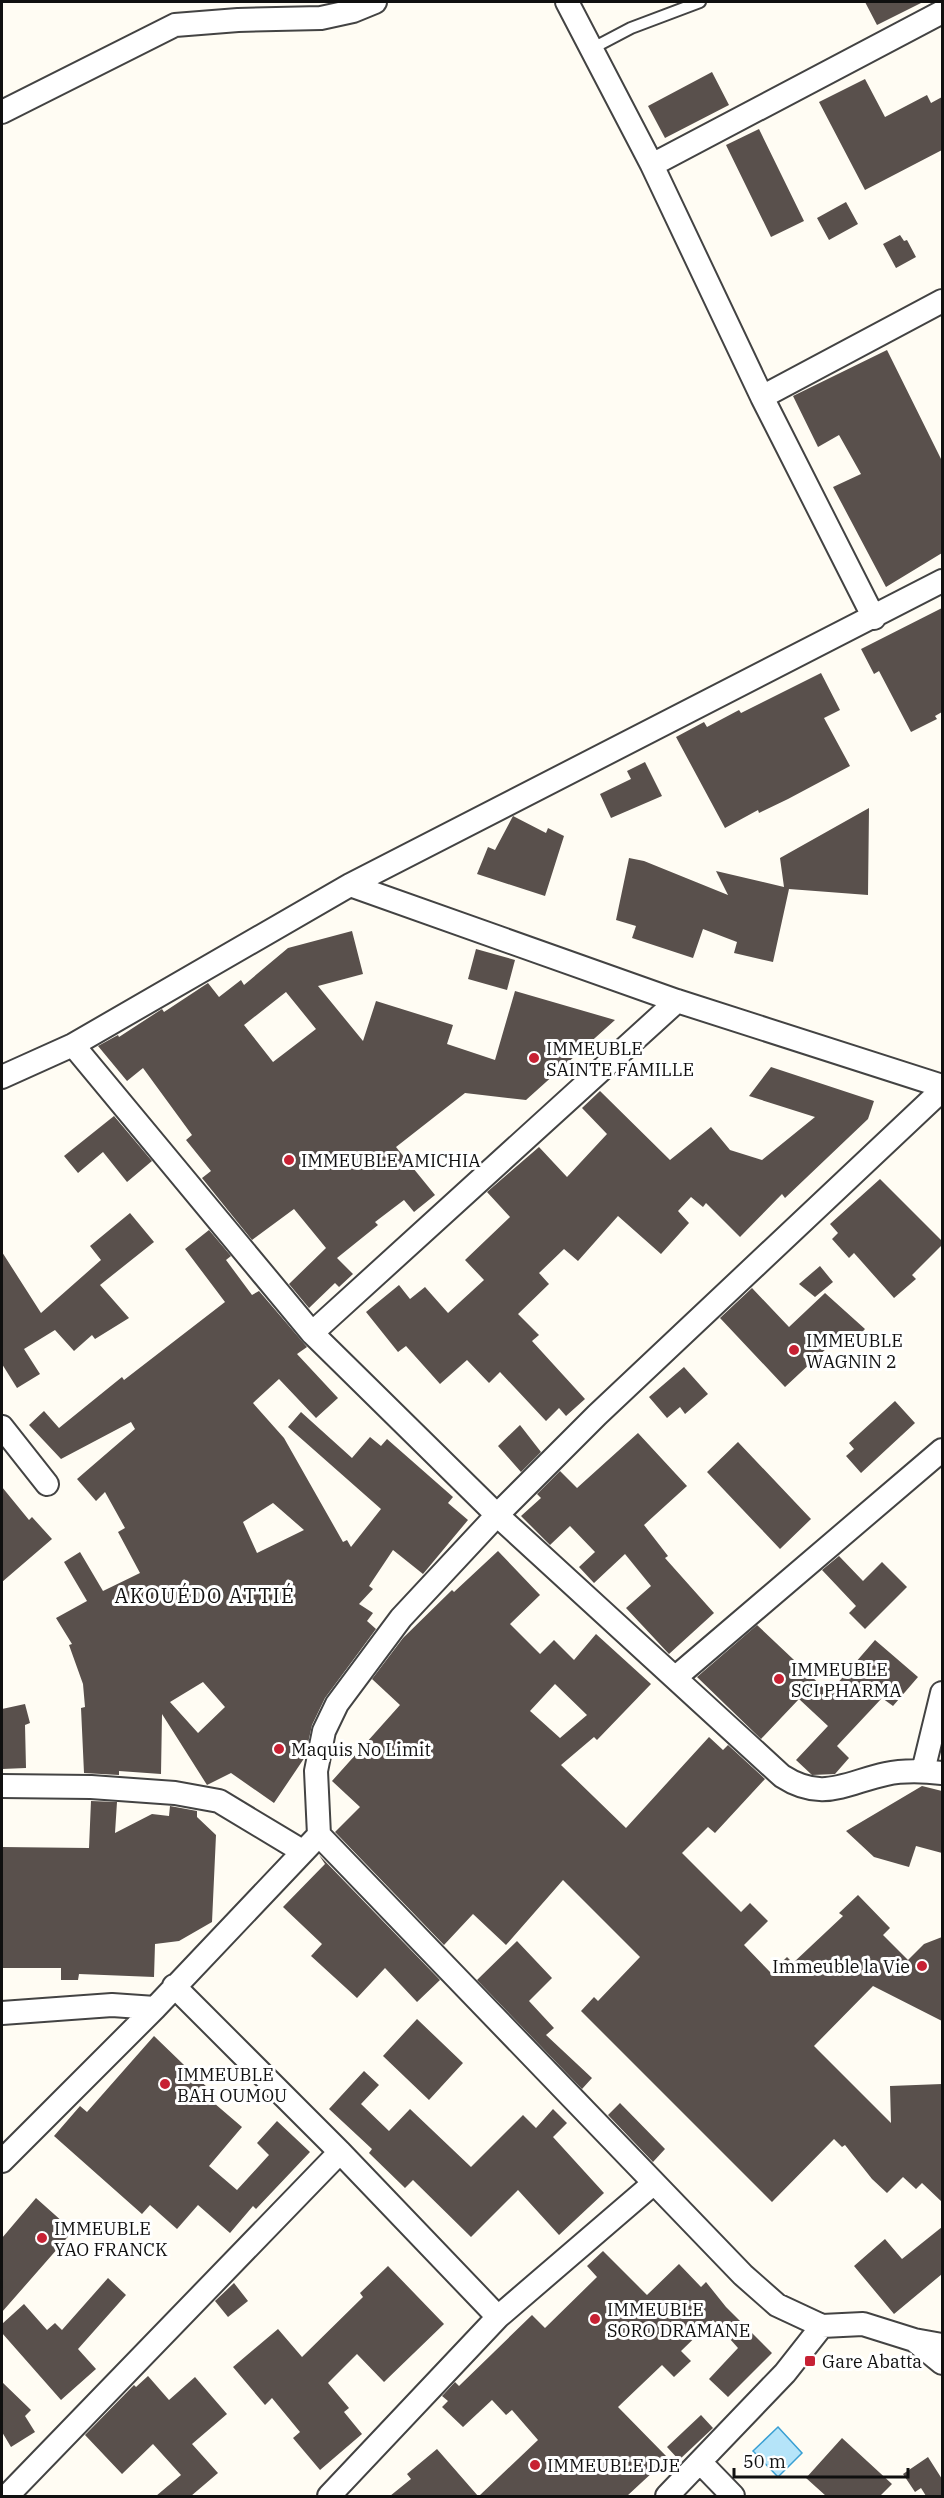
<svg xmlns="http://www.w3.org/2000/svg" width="944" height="2498" font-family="'IBM Plex Serif',serif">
<rect width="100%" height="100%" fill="#fffcf3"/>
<!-- water -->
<path fill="#b5e4f9" stroke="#399fd3" stroke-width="1.5" d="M778 2427 802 2453 778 2477 753 2451Z"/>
<!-- building -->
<path fill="#59504c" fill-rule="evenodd" d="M865 2H923L877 25Z
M712 72 729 105 665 138 648 106Z
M865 79 885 117 927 95 931 103 942 97V150L865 190 819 102Z
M759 129 804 221 771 237 726 145Z
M846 202 858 224 829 240 817 218Z
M900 235 904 241 907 240 916 257 896 268 883 244Z
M887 350 942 461V553L886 587 833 487 861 474 839 435 818 447 793 396Z
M942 608V712L935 716 937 719 911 732 879 671 874 674 861 649Z
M821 673 840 710 824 718 850 766 788 799 759 813 758 810 725 828 676 737 704 722 707 727 739 710 741 713Z
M645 762 662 796 611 818 600 794 631 779 627 771Z
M869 808 868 895 789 889 773 962 734 953 737 942 703 929 693 958 632 938 636 926 616 920 629 858 644 861 728 895 716 871 784 887 780 858Z
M513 816 546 833 548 828 564 836 545 896 477 874 488 847 495 850Z
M352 931 363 974 318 986 363 1041 376 1001 453 1025 447 1044 495 1060 515 991 615 1020 526 1100 465 1093 396 1147 435 1195 414 1212 404 1200 375 1222 378 1225 337 1258 353 1274 339 1287 335 1283 309 1308 289 1284 326 1248 294 1209 252 1240 202 1178 211 1171 186 1140 192 1135 143 1068 127 1081 98 1046 118 1035 119 1037 162 1009 164 1012 208 983 219 997 241 980 244 985 288 948ZM286 992 316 1029 273 1062 244 1025Z
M476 949 515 960 507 990 468 979Z
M771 1067 874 1101 868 1119 785 1198 782 1194 740 1237 706 1203 703 1207 691 1197 678 1211 689 1223 661 1254 618 1216 578 1261 564 1249 539 1273 549 1284 518 1314 539 1335 532 1341 585 1399 566 1416 559 1408 546 1421 500 1372 489 1383 467 1360 440 1384 406 1346 398 1352 366 1312 399 1285 410 1299 425 1287 448 1313 484 1280 465 1260 510 1217 487 1192 539 1147 567 1177 607 1134 582 1108 600 1091 670 1160 711 1127 730 1150 762 1160 815 1117 749 1096Z
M114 1116 152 1161 127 1182 103 1152 78 1173 64 1156Z
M880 1179 942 1241V1245L912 1275 916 1279 894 1298 854 1253 849 1258 832 1239 838 1233 830 1224Z
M130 1213 154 1242 100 1285 129 1318 95 1339 92 1335 74 1351 55 1330 24 1349 40 1374 17 1388 2 1364V1252L41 1313 101 1260 90 1246Z
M209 1230 231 1256 226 1260 252 1295 259 1291 307 1347 297 1354 338 1398 316 1418 279 1379 253 1403 284 1438 343 1542 347 1540 351 1547 381 1509 288 1427 301 1412 352 1458 370 1437 381 1446 387 1439 453 1497 448 1503 468 1520 423 1574 393 1550 369 1586 373 1589 359 1604 373 1613 367 1621 376 1629 325 1698 312 1725 305 1757 274 1803 231 1773 207 1785 162 1714 161 1774 119 1771V1775L84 1773 81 1708 85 1707 83 1684 69 1645 72 1644 56 1618 87 1601 64 1562 80 1552 103 1591 140 1573 118 1532 125 1528 105 1492 96 1501 77 1479 135 1429 131 1422 61 1459 29 1425 44 1411 59 1428 122 1377 124 1380 225 1302 185 1249ZM273 1503 304 1530 257 1553 243 1522ZM203 1682 225 1707 198 1733 170 1702Z
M820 1266 833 1282 815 1297 799 1284Z
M752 1288 789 1327 825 1293 865 1329 852 1343 842 1334 785 1387 720 1318Z
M684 1367 708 1394 685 1414 680 1407 667 1418 649 1397Z
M895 1401 915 1423 861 1473 846 1456 854 1449 849 1443Z
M520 1425 541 1452 521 1472 498 1446Z
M638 1433 687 1486 644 1525 668 1556 665 1558 714 1613 669 1654 626 1608 651 1586 625 1554 594 1583 579 1567 595 1552 570 1526 550 1545 521 1516 541 1498 537 1494 560 1471 577 1488Z
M738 1442 811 1519 780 1549 707 1472Z
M2 1487 29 1520 32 1517 52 1539 2 1582Z
M498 1551 540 1595 510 1624 540 1654 554 1640 574 1660 596 1634 651 1684 597 1740 594 1737 561 1765 626 1828 709 1737 723 1750 728 1745 765 1779 715 1833 708 1827 682 1853 741 1912 750 1903 768 1921 744 1945 771 1973 787 1957 793 1963 843 1916 839 1913 858 1895 890 1928 883 1935 908 1960 924 1944 942 1937V2021L873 1986 814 2046 891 2123 890 2086 942 2084V2202L922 2183 916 2189 903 2177 887 2193 872 2179 845 2145 842 2147 834 2139 772 2202 581 2011 594 1997 598 2001 640 1957 563 1880 506 1945 473 1914 444 1945 335 1832 360 1807 332 1781 400 1705 372 1679 403 1638 452 1590 454 1592ZM555 1684 587 1715 560 1738 530 1711Z
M839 1556 863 1581 882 1562 907 1587 865 1629 849 1613 856 1606 822 1570Z
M757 1625 829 1693 875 1640 918 1677 893 1706 882 1698 837 1746 849 1758 835 1774 812 1775 796 1760 828 1726 799 1699 761 1739 697 1677Z
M25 1704 30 1723 25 1725 26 1768 2 1769V1709Z
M922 1786 942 1791V1853L916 1846 909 1867 874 1857 846 1831Z
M91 1801 117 1802 115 1833 152 1814 169 1816 170 1806 197 1811V1817L216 1835 212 1922 179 1941 155 1944 154 1977 79 1974 78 1980H61V1968H2V1847L89 1848Z
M319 1855 440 1980 417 2002 385 1968 357 1998 311 1956 322 1944 283 1907 325 1864Z
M517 1941 552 1978 529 2001 554 2028 546 2035 592 2078 582 2089 477 1980Z
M417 2019 463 2063 429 2100 383 2056Z
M154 2036 212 2092 207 2097 242 2127 209 2166 237 2190 269 2155 257 2143 277 2121 310 2152 256 2209 253 2206 230 2233 198 2205 177 2229 150 2205 142 2214 54 2136 80 2106 87 2112Z
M364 2071 379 2085 361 2104 389 2131 410 2109 471 2167 523 2115 536 2128 553 2109 567 2123 553 2137 604 2193 559 2235 518 2190 471 2237 413 2180 405 2188 369 2153 372 2149 329 2109Z
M620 2103 665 2149 653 2162 608 2115Z
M36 2198 73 2231 2 2312V2238Z
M942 2227V2274L894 2314 854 2266 885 2239 902 2259Z
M603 2251 647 2295 679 2264 701 2287 706 2282 726 2307 772 2353 728 2397 709 2379 738 2348 713 2320 681 2351 691 2361 674 2377 662 2365 618 2407 668 2458 627 2496H479L538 2440 512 2410 506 2415 492 2400 463 2427 442 2407 448 2401 442 2396 455 2382 459 2386 532 2315 545 2328 597 2277 587 2266Z
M388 2266 444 2324 384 2382 357 2354 328 2383 349 2408 344 2412 362 2434 320 2470 293 2438 300 2432 272 2398 265 2405 233 2367 278 2329 302 2357 363 2297 360 2293Z
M108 2278 126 2295 78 2349 96 2369 61 2400 2 2333V2324L24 2304 47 2330 55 2323 62 2330Z
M234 2283 248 2301 228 2317 215 2301Z
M148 2376 169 2400 195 2377 227 2414 192 2444 218 2473 191 2496H156L181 2475 153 2444 122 2474 85 2435 134 2385 136 2387Z
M2 2382 31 2410 25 2416 35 2432 11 2447 2 2432Z
M701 2415 713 2428 679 2460 667 2447Z
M842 2438 892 2484 880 2496H826L806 2478Z
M437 2449 478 2496H390L411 2479 407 2474Z
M928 2457 942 2479V2496H926L921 2488 915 2492 903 2474Z"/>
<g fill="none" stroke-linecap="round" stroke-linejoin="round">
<!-- lane casing -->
<g stroke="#434343" stroke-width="14">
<path id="lane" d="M593 48 631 28 700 2"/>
</g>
<!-- street casing -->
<g stroke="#434343" stroke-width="26">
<path id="street" d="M567 2 652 165 762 397 874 618
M2 112 175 25 238 20 321 18 353 11 375 2
M652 165 942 12
M762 397 942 301
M350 885 677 1001 942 1086
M73 1045 312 1333 497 1515 782 1776C822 1802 845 1783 886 1774 904 1770 924 1771 942 1773
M2 1077 73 1045 350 885 942 581
M312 1333 677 1001
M2 1427 47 1484
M676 1677 942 1450
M923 1771 942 1693
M2 1786 91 1787 175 1793 219 1801 302 1851
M174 1986 340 2152 498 2317
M2 2013 112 2005 155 2008
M2 2161 155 2008 319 1835
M822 2326 777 2305 743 2275 319 1835 316 1771 324 1731 337 1704 401 1618 497 1515 597 1415 942 1090
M915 2341 942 2363
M701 2463 733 2496
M7 2496 340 2152
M329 2496 498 2317 654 2183
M667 2496 785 2373 822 2326 863 2324 914 2340 942 2345"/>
</g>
<!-- lane -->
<use href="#lane" stroke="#fff" stroke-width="10"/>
<!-- street -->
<use href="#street" stroke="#fff" stroke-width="22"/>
</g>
<!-- markers -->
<g fill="#c72133" stroke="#fff" stroke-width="2">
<circle cx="534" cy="1058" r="6"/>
<circle cx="289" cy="1160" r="6"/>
<circle cx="794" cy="1350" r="6"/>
<circle cx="779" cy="1679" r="6"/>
<circle cx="279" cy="1749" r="6"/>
<circle cx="922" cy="1966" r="6"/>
<circle cx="165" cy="2084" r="6"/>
<circle cx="42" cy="2238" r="6"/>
<circle cx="595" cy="2319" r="6"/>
<rect x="804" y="2355" width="12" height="12" rx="3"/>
<circle cx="535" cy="2465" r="6"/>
</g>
<g text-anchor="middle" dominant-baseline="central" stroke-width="6" stroke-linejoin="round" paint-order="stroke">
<!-- poi labels -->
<g font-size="18" fill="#101010" stroke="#fff" text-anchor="start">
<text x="546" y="1048">IMMEUBLE<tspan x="546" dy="21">SAINTE FAMILLE</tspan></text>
<text x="301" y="1160">IMMEUBLE AMICHIA</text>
<text x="806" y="1340">IMMEUBLE<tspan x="806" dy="21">WAGNIN 2</tspan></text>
<text x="791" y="1669">IMMEUBLE<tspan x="791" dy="21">SCI PHARMA</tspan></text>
<text x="291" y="1749">Maquis No Limit</text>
<text x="910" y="1966" text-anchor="end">Immeuble la Vie</text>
<text x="177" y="2074">IMMEUBLE<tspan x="177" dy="21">BAH OUMOU</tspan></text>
<text x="54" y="2228">IMMEUBLE<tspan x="54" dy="21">YAO FRANCK</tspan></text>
<text x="607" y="2309">IMMEUBLE<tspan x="607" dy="21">SORO DRAMANE</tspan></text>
<text x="822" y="2361">Gare Abatta</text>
<text x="547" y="2465">IMMEUBLE DJE</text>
</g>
<!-- neighbourhood labels -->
<g font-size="20" letter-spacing="1.5" fill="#101010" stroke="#fff">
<text x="205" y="1595">AKOUÉDO ATTIÉ</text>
</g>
</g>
<!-- border -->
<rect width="944" height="2498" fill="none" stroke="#101010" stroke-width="6"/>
<!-- scale -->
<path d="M734 2468v9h174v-9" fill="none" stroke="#101010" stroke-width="3"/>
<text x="743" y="2468" font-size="18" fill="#101010" stroke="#ffffff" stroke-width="4.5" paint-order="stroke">50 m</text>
</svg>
